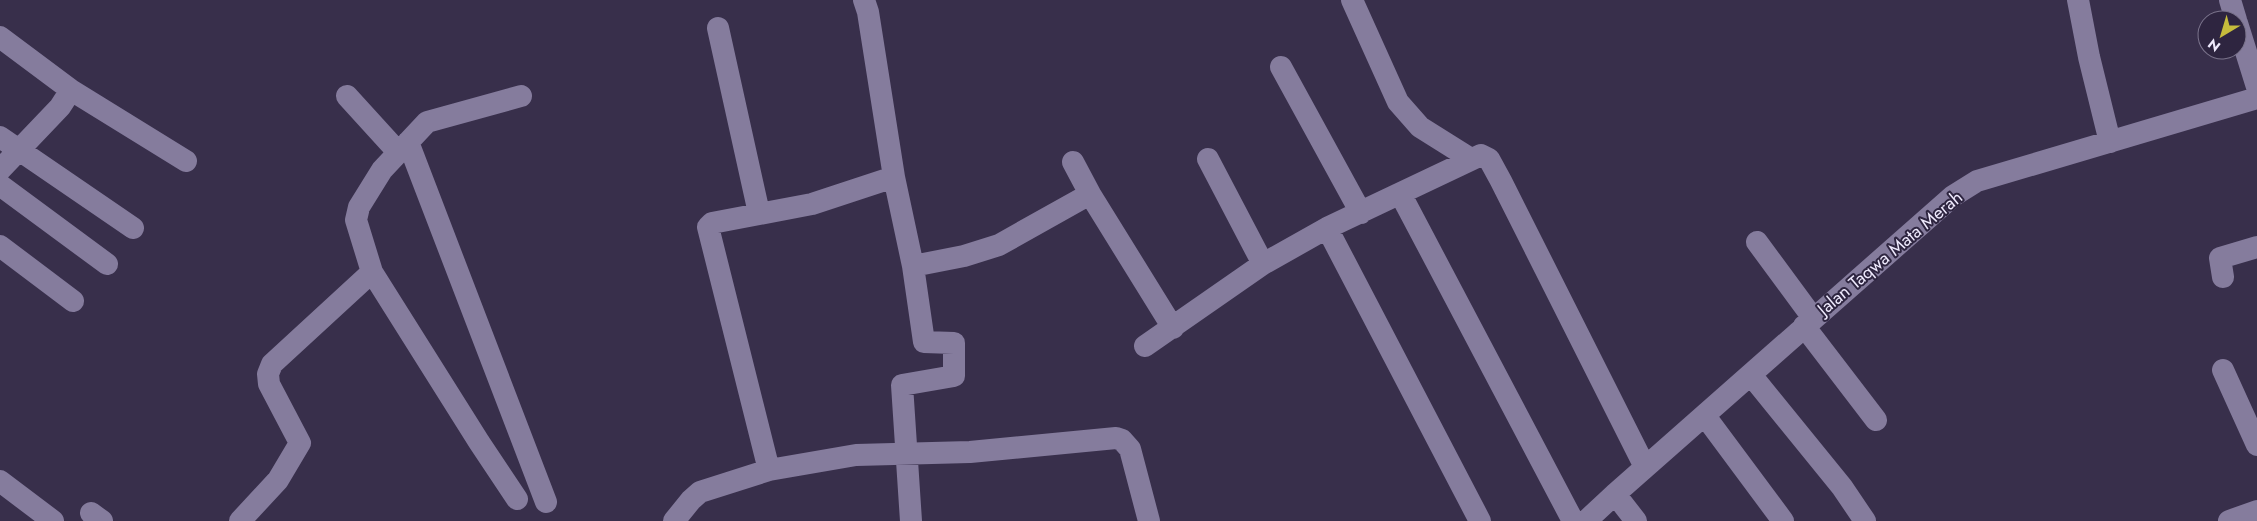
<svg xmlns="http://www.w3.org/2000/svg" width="2257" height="521" font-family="Jost,sans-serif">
<rect width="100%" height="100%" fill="#382f4b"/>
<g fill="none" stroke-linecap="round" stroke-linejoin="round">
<!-- minor -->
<path stroke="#857c9d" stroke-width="22" d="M864 0 868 12 894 177 913 266 924 342 954 343V376L902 385 911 521
M1352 0 1398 102 1420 127 1471 159
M2078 0 2089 57 2110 142
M2230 0 2236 20
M2237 23 2257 87
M718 28 759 213
M0 37 71 90 60 107 0 170
M1281 67 1361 213
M71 90 186 161
M347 96 398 152
M0 137 133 228
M408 142 546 502
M1208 159 1263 264
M1073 162 1090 194
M0 185 107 264
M1401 195 1573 521
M1327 228 1480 521
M1757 242 1813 318
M0 246 73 301
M913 266 964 256 999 245 1090 194 1173 328
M2223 277 2220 258 2257 247
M1804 326 1876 420
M1145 346 1263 264 1327 228 1481 155 1489 159 1501 181 1645 467
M2223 370 2257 445
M1751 375 1842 487 1865 521
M1705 416 1783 521
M769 470 708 227 712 223 812 204 894 177
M0 481 53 521
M1615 494 1636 521
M517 499 479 442 372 272 356 220 359 207 382 170 427 122 521 96
M91 513 102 521
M240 521 278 480 300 443 269 384 268 374 272 364 372 272
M674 521 691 500 700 492 769 470 856 455 970 452 1116 438 1122 440 1130 449 1149 521
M1586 521 1615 494 1953 196 1977 181 2257 98
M2229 521 2257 511"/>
</g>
<g text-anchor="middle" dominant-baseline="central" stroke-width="4" stroke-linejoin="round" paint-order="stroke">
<!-- street labels -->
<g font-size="18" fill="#efeafd" stroke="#2e2540">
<text transform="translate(1890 253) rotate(-40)">Jalan Taqwa Mata Merah</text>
</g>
</g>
<!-- north arrow -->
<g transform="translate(2222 35) rotate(218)"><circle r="24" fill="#2e2540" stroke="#7b748c"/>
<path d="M0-4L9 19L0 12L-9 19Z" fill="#c6bc3c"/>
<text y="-8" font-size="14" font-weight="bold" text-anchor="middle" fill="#efeafd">N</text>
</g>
</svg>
